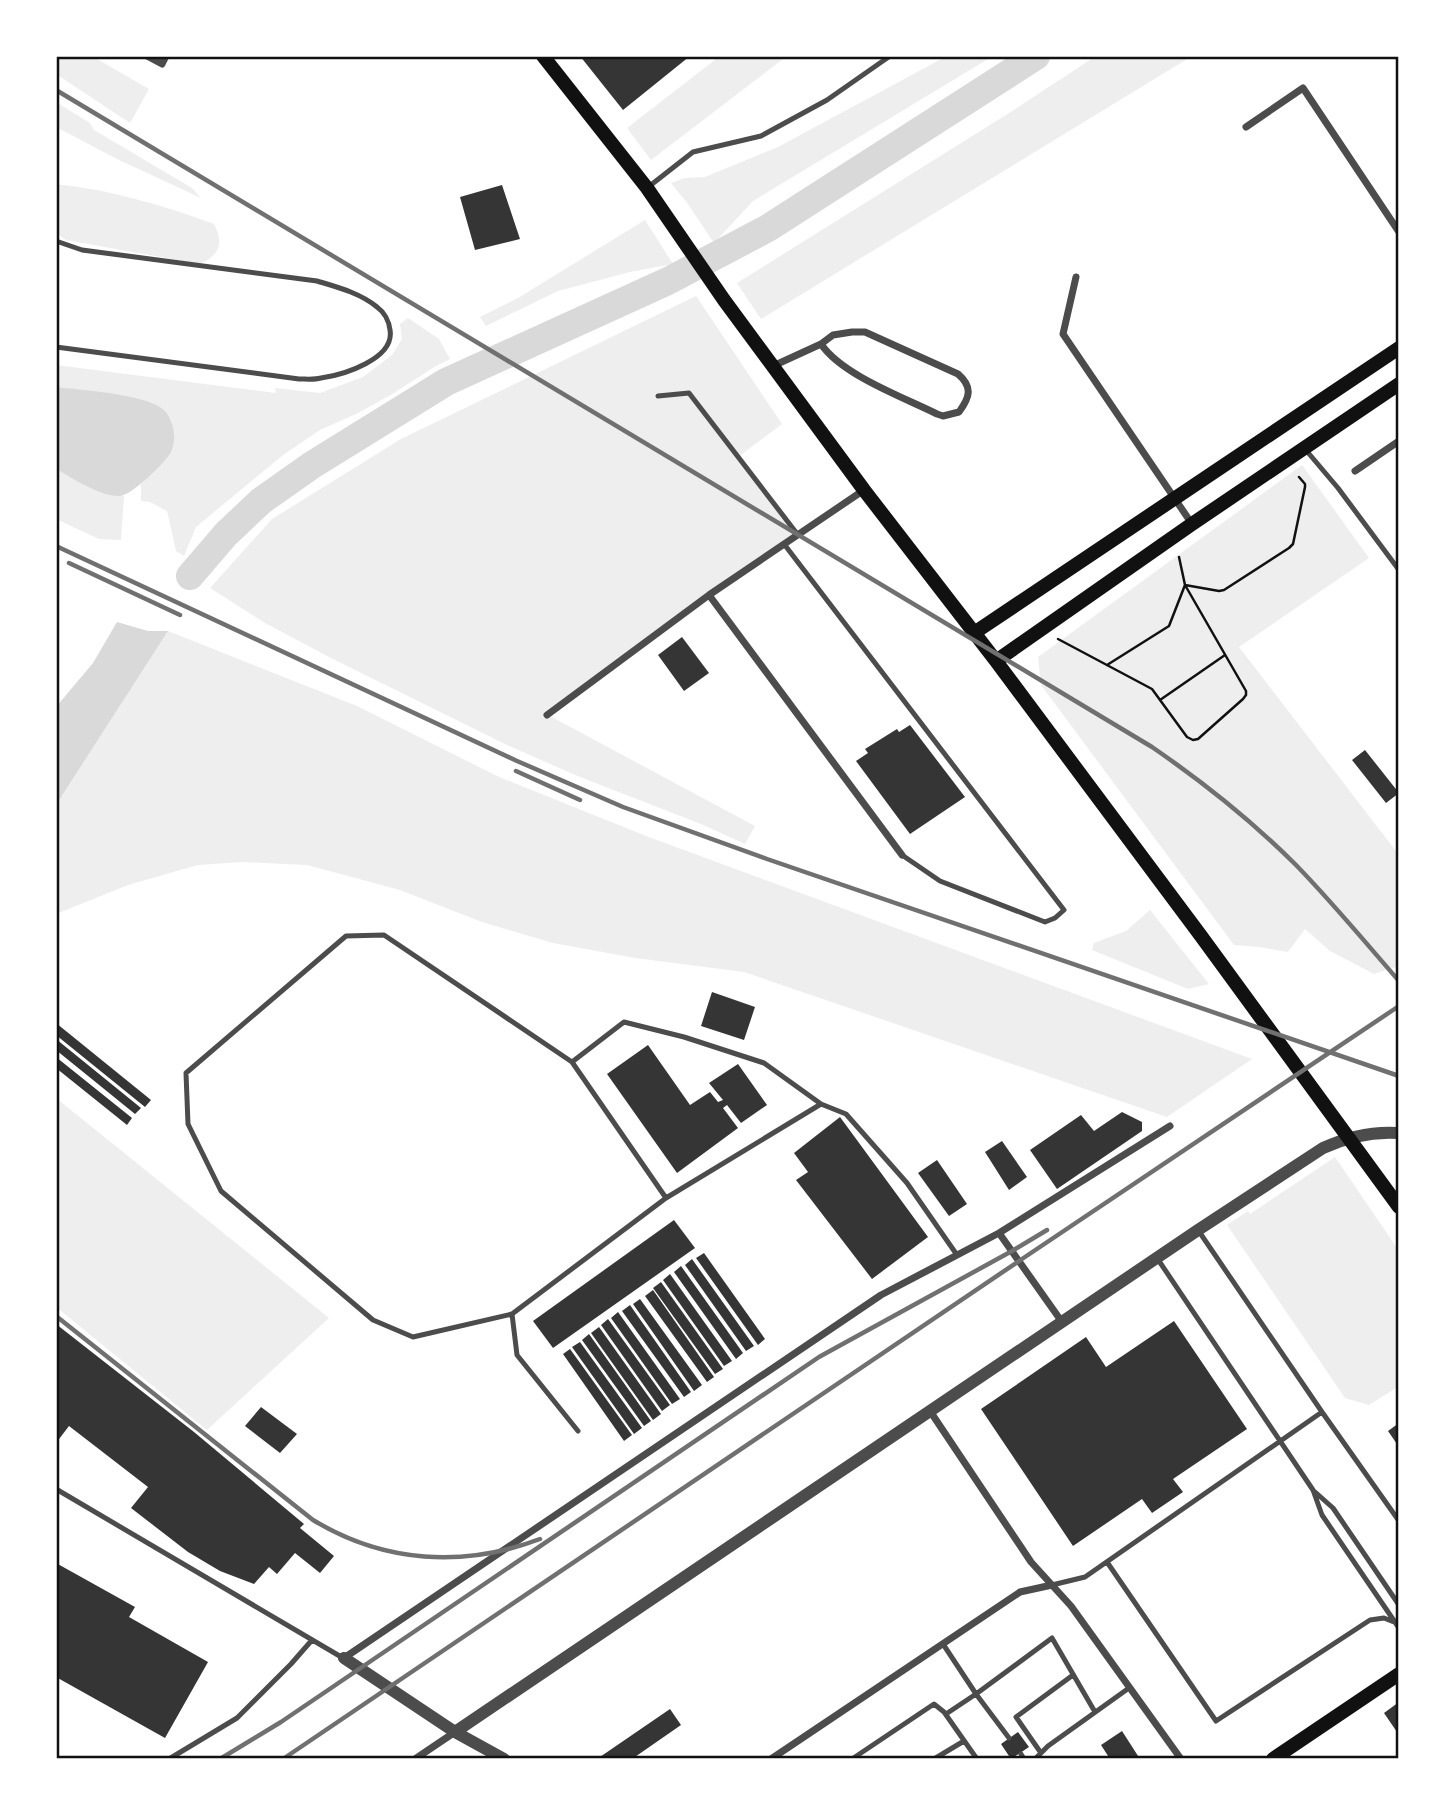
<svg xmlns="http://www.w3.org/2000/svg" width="1455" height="1815" font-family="Commissioner,sans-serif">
<rect width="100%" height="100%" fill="#fff"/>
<!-- green -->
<path fill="#eee" d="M56 56H92L149 89 130 123 56 74Z
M720 56H787L651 160 627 128Z
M947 56H993L753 201 714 243 688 204 671 183 685 178 705 177 778 147Z
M1096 56H1192L761 319 737 283 1006 115Z
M56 102 90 123 94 130 192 188 201 198 117 159 56 127Z
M56 184C111 190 162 205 214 224 224 243 220 256 199 264L66 240 56 233Z
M645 220 673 264 630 272 558 291 486 326 480 317 518 298Z
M696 296 782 424 738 457 798 535 548 715 755 826 745 844 701 824 580 777 507 745 331 658 265 623 210 588 272 519 401 439Z
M408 318 439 339 450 359 436 366 389 396 356 414 320 430 283 455 196 527 184 556 176 551 167 511 150 502 141 501V484L170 454 136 398 56 387V365L276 393 275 388 320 393 363 377 392 355 402 339 400 324Z
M1302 465 1369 558 1239 647 1399 855V966L1374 974 1330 951 1305 929 1288 952 1259 947 1234 945 1041 685 1038 657Z
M56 469C77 480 99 496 124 496L121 540 99 539 56 519Z
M168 631 357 706 499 777 646 836 1252 1059 1167 1117 744 972 635 958 553 943 482 922 400 890 307 865 242 862 198 865 128 885 56 914V805Z
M1150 910 1209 984 1188 989 1092 950 1094 943 1126 931Z
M56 1098 329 1318 207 1430 56 1307Z
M1335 1157 1399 1251V1377L1396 1388 1369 1405 1345 1398 1227 1225 1248 1211 1250 1214Z"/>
<!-- water -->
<path fill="#d9d9d9" d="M56 387C80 390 149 394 165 411 174 422 177 439 171 452 166 462 131 496 120 496 100 497 73 478 56 469Z
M117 622 148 631H168L56 805V707L93 663Z"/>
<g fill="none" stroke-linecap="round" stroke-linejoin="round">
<!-- river -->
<path stroke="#d9d9d9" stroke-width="28" d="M190 576 226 534 261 501 312 465 446 382 668 281 768 228 1036 56"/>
</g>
<!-- building -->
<path fill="#353535" d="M580 56H690L623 110Z
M502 185 520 239 475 250 460 197Z
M682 637 709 673 684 691 658 655Z
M910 725 965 797 910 834 856 761 868 753 865 749 897 729 899 732Z
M1365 750 1399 793 1386 803 1352 760Z
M712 992 755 1007 744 1040 701 1026Z
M56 1023 151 1100 145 1107 56 1035Z
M56 1039 141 1108 135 1114 56 1050Z
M648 1045 690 1105 710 1092 718 1102 723 1100 709 1083 738 1064 767 1105 741 1123 727 1105 723 1108 738 1128 677 1173 607 1074Z
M56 1057 132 1118 127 1125 56 1068Z
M1122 1112 1142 1122V1131L1057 1189 1030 1150 1081 1115 1094 1131Z
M840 1117 928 1237 872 1279 796 1180 808 1172 794 1153Z
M1002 1141 1027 1177 1009 1190 985 1152Z
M937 1160 967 1204 949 1216 918 1173Z
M674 1220 695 1248 553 1348 533 1321Z
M704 1253 765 1339 758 1345 696 1258Z
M692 1259 754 1346 746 1351 685 1265Z
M681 1266 743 1353 736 1359 674 1272Z
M670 1274 732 1361 724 1366 663 1280Z
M661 1282 723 1369 715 1374 653 1288Z
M653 1290 714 1377 707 1382 645 1296Z
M640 1299 702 1385 694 1391 633 1304Z
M630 1305 691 1392 684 1397 622 1311Z
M618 1312 680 1399 672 1404 611 1318Z
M608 1319 670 1405 662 1411 601 1325Z
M1174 1321 1247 1429 1173 1479 1183 1492 1152 1513 1142 1499 1073 1546 981 1409 1086 1337 1106 1367Z
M56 1324 194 1432 304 1524 300 1528 334 1556 320 1573 295 1553 277 1574 269 1567 254 1584 220 1571 188 1552 131 1508 148 1487 69 1426 56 1443Z
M599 1327 661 1414 653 1420 591 1333Z
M589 1334 651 1421 644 1426 582 1340Z
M580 1342 642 1428 634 1434 572 1347Z
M570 1349 632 1435 624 1441 563 1354Z
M261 1407 297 1434 280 1453 245 1426Z
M1399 1423V1447L1388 1431Z
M56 1563 135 1607 129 1617 208 1662 165 1738 56 1677Z
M1399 1702V1735L1384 1713Z
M670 1709 681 1725 632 1759H597Z
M1122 1731 1140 1759H1110L1101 1745Z
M1018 1732 1029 1747 1011 1759 1001 1744Z"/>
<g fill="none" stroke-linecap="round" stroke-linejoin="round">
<!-- path -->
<path stroke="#111" stroke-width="2.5" d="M1058 639 1152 689 1187 737 1193 740 1198 739 1243 699 1246 695V691L1185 585 1179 557
M1107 665 1169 626 1185 585 1219 591 1224 590 1289 548 1293 544 1305 487V484L1299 477
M1160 700 1225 655"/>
<!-- service -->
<path stroke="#4c4c4c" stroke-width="5" d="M647 188 693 152 761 136 827 100 890 56
M56 241 82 250 317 281C337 287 360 293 377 307 384 312 389 321 390 330 395 359 343 375 321 378 314 380 306 379 299 379L56 347
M658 396 689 393 798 535
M1305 449 1338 488 1399 570
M784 544 1064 910 1055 918 1045 922 940 881 902 855
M572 1062 624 1022 684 1037 764 1063 821 1104
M1157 1258 1313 1490 1322 1515 1399 1628
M512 1314 413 1337 373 1320 221 1191 188 1124 186 1073 346 936 384 935 572 1062 666 1198
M1322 1412 1399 1521
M578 1431 517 1355 512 1314 666 1198 821 1104 846 1114 907 1183 957 1255
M56 1489 343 1658
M1315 1492 1333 1508 1399 1605
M1107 1562 1216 1721 1370 1620 1384 1618 1394 1622
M1052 1585 1085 1577 1322 1412 1198 1230
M943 1644 976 1694 946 1714
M1009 1738 976 1694 1052 1638 1095 1712
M1041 1753 1016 1717 1073 1675
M1021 1754 1024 1759
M169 1759 237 1718 291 1664 312 1640
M852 1759 934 1704 944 1712 977 1759
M934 1759 964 1741
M1035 1759 1048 1746 1129 1688"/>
<!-- minor -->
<path stroke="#4c4c4c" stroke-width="7" d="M147 56 162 64 166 56
M1246 127 1303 88 1399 232
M1076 277 1063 334 1192 524
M773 366 821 344 833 335 852 332H865L958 374C973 387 970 397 959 412L943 416 937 414C903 397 842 375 821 344
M1355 471 1399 441
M709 595 902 855
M547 715 709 595 864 490
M999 1233 1062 1322
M930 1411 1031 1562 1071 1606 1181 1759
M344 1658 881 1295 999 1233 1170 1126
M415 1759 455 1732
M771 1759 1020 1592 1052 1585"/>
<!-- tertiary -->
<path stroke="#4c4c4c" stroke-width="12" d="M344 1658 455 1732 504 1759
M455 1732 1198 1230 1323 1148C1347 1137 1372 1131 1399 1133"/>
<!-- secondary -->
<path stroke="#111" stroke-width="14" d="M543 56 647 188 724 300 864 490 996 661 1201 936 1399 1207
M974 633 1399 348
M996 661 1192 524 1399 384
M1273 1759 1399 1674"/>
<!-- rail -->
<path stroke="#707070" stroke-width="4.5" d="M56 90 1152 747C1203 782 1252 821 1296 865 1332 902 1365 942 1399 981
M56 546 517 761 623 807 767 859 1399 1076
M69 563 180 615
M516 771 580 800
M56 1316 313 1520C384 1563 463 1568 540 1539
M220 1759 281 1722 819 1357 1012 1251 1047 1230
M283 1759 1019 1261 1399 1006"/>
</g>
<!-- border -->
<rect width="1455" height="1815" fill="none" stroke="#ffffff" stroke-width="116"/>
<rect x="58" y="58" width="1339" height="1699" fill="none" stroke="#111" stroke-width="2.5"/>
</svg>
